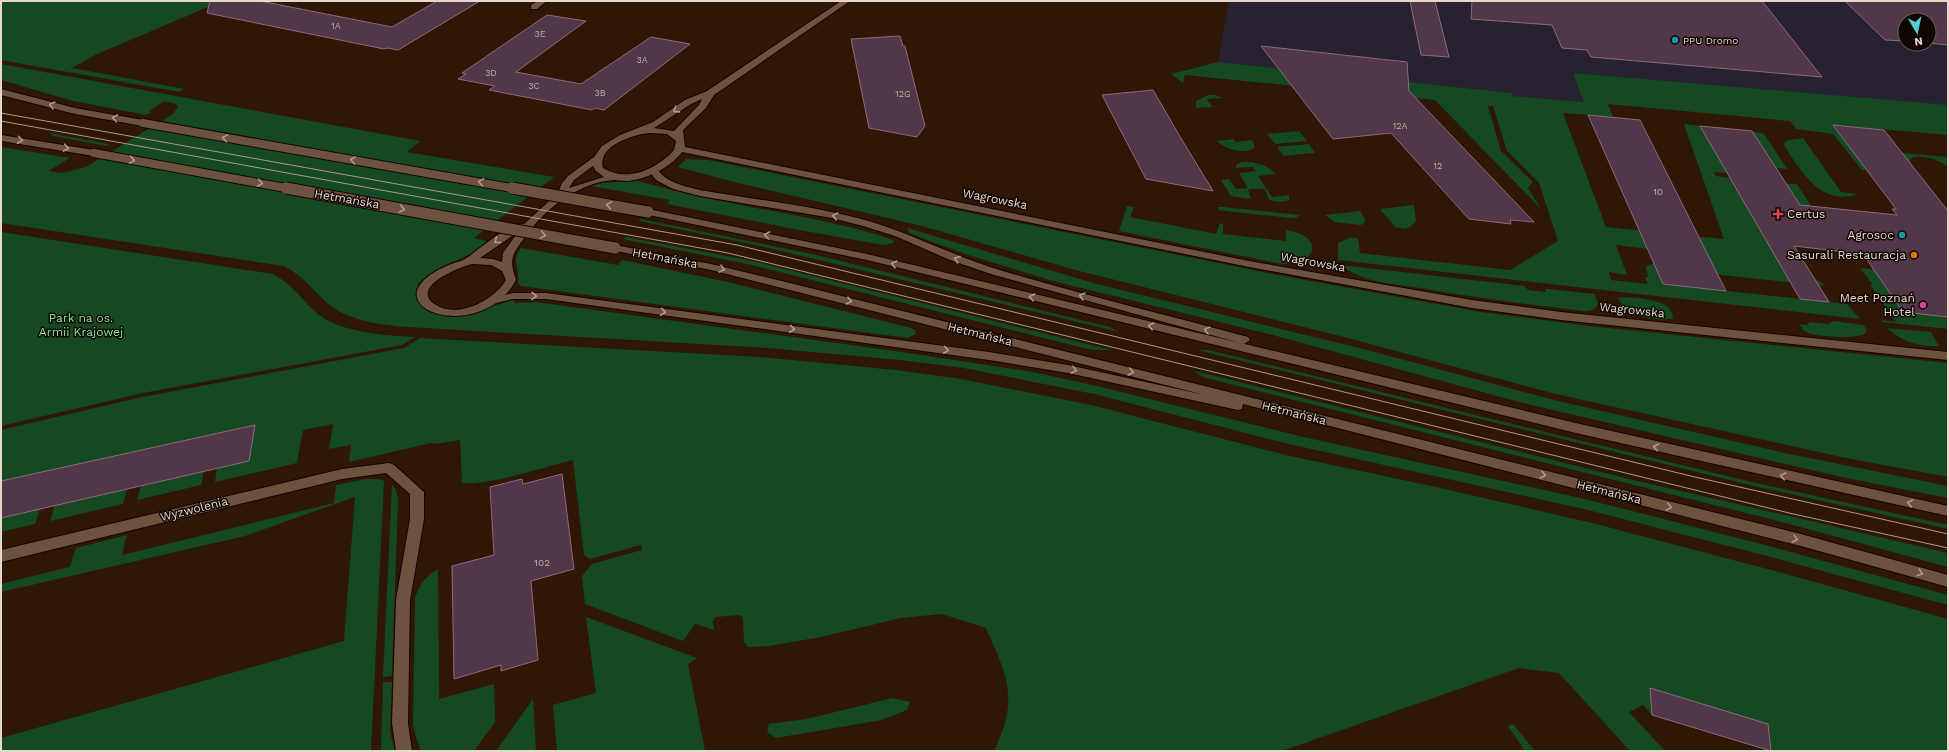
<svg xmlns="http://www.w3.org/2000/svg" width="1949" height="752" font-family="'Work Sans',sans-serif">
<rect width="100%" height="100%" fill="#2f1706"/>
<!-- industrial -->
<path fill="#282131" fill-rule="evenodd" d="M1229 1H1948V108L1679 110 1513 96 1512 93 1218 62ZM1905 20H1929V44H1905Z"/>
<!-- green -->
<path fill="#144921" d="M1 1H222L95 55 72 68 185 89 179 92 1 60Z
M1218 62 1512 93 1513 96 1584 102 1573 73 1948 105V135L1833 125 1867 170H1862L1833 134 1796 129 1790 121 1608 104 1613 117 1563 113 1606 227 1665 233 1657 250 1616 245 1627 275 1609 272 1611 280 1648 284 1645 277H1648L1646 266 1657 263 1671 234 1724 239 1684 124 1700 126 1727 173 1714 172 1716 176 1730 178 1768 244 1778 245 1781 250 1825 286 1656 268 1663 284 1847 304 1860 319 1338 260V243L1349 238H1358L1360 253 1510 270 1558 241 1539 183 1507 151 1493 106H1488L1501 151 1533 182 1528 188 1541 209 1435 100 1185 75 1183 83 1171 74Z
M1 64 420 141 407 152 554 177 474 238 489 242C468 260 440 262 420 282L418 284 420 305 442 315 470 313 513 300 515 303 536 302 902 352 1033 372 1097 386 1303 437 1585 499 1765 545 1948 595V605L1771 557 1588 510 1289 444 1094 394 964 368 900 360 768 348 408 327C382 325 347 321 326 302 310 287 303 276 284 266L1 223V147L70 158 48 171 62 173 86 167 173 114 178 107 176 104 164 101 149 111 152 112 146 115 73 101 1 80Z
M1208 95H1215L1222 98 1207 99 1212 107 1196 108V101Z
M1299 131 1307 141 1275 144 1267 134Z
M1752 131 1764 134 1787 169 1776 168Z
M49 133 109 144 106 146 53 136Z
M1803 138 1841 192 1858 194C1821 207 1801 171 1785 147L1784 143 1788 140Z
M1234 139 1235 142 1252 140 1255 147C1246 156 1225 149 1217 141Z
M1309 144 1315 153 1283 156 1277 147Z
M1901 153 1948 157V166C1938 160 1922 153 1910 159L1911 165Z
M686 159 708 160 1278 275 1481 312 1589 326 1948 363V477L1841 457 1556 394 1344 337 1079 271 922 226 738 183 678 167Z
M1242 162C1254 162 1268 164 1275 174L1258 176 1272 197 1289 195V200L1281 202 1269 200 1265 189H1248L1251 199 1231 196 1221 180 1229 179 1236 189 1248 188 1239 173 1256 171 1253 167 1236 168 1237 164Z
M636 180C718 206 805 212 888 238L893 240 894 243 883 245 794 229 667 204 670 200 591 186 603 183Z
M1786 184H1797L1837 246 1834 250H1829Z
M1414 205 1416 222 1406 229 1395 227 1380 209Z
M1127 206 1134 207 1130 217 1216 234 1220 223 1223 224V234L1286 241V230C1323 236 1321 263 1282 264L1119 231Z
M1218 207H1223L1300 215 1296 218H1291L1225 211 1219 210Z
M1360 211 1366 221 1361 225 1334 222 1325 215Z
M641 219 812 254 1110 327 1119 332 756 245 639 221Z
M907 228 1097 284 1367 350 1558 401 1785 453 1948 486V498L1846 478 1523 403 1273 335 1053 281 968 255 922 238 910 233Z
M1 232 273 274C292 283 303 302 319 315 341 332 387 336 415 337L402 345 143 393 1 426Z
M626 237 753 261 1111 350H1092L752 265 623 239Z
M521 248 618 265 622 260 728 282 911 328 915 330 916 334 908 338 521 286 518 283C521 268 510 263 521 248Z
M1341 265 1524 286 1528 290 1545 292 1546 289H1548L1595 294 1598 304C1595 310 1591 311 1584 311 1531 305 1478 298 1426 289 1398 284 1364 284 1341 265Z
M1860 268 1948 278V329L1883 322 1882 320 1896 322 1870 285H1873Z
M1618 297C1633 298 1674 297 1673 319 1654 321 1625 317 1618 297Z
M1833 321 1864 325 1867 330 1865 334C1855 339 1819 337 1808 333 1803 331 1802 328 1799 324L1807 325 1810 322 1829 324Z
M1887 328 1931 332 1939 346C1921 348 1900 341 1887 328Z
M420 338 760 357 896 370 961 379 1091 405 1290 456 1436 487 1592 523 1775 571 1948 619V751H1771L1767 724 1651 688 1652 715 1643 705 1629 712 1665 751H1630L1559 673 1519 668 1282 751H994C1019 699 1008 677 986 628L942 614 901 618 821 637 769 646 748 647 744 642 743 617 739 615 715 617 713 621 714 630 695 624 683 641 585 604 582 576 592 564 642 550 641 545 590 559 584 555 573 460C543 467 491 486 462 483L460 440 435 444 431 443 349 462 351 445 329 449 333 424 303 430 297 463 215 482 217 468 249 461 255 425 1 481V430L142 397 404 348Z
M1197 350H1208L1752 482 1948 525V529L1754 486Z
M1191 370 1625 478 1948 553V567L1782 522 1206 378Z
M204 471 201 485 137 500 141 486Z
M365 479H377L384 481 371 751H1V738L344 641 355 497 245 536 1 592V584L70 567 76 548 127 535 122 555 334 503 336 485Z
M392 485 396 490 398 499 392 676 383 677Z
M127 489 123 504 50 521 55 505Z
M40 509 35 524 1 532V518Z
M438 569 439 699 494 684 495 722 474 751H421L413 727 415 598C420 584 425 577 438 569Z
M586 617 697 658 688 664 705 751H557L553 705 596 693Z
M383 682H392L390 732 395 751H381Z
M893 698 910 702 907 710 882 720 776 738 767 732 769 724 806 719Z
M533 699 536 751H496Z
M1513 724 1535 751H1525L1508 726Z"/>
<!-- building -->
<path fill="#523748" stroke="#8b6c7f" d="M210 1H260L392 27 437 1H480L398 50 387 48 384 49 207 13Z
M1410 1H1435L1449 57 1421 55Z
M1472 1H1762L1822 77 1591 57 1587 50 1562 48 1552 25 1471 19Z
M1845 1H1948V45L1929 43V20H1905V41L1885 40Z
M547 15 586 21 516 72 581 84 651 37 690 44 604 110 595 108 592 110 489 90 495 86 458 79 466 74 462 73Z
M900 36 903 46H905L925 126 917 137 869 128 851 39Z
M1261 46 1407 62 1409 91 1534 222 1510 220 1511 224 1469 219 1391 133 1333 139Z
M1153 90 1179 135 1213 191 1146 179 1102 95Z
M1588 115 1640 120 1726 291 1663 284Z
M1833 125 1884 130 1948 211V317L1903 312 1863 254 1794 246 1829 302 1800 299 1700 126 1752 131 1800 205 1897 215 1892 209H1896Z
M255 425 249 461 1 518V481Z
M562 474 574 569 531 581 538 660 501 671V665L454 679 452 566 494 555 490 487 522 479 523 484Z
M1650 688 1768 724 1771 751 1652 715Z"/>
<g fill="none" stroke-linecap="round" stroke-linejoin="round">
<!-- minor casing -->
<g stroke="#150300" stroke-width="2">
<path id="minor" d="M538 1H547L537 9H531V5Z
M841 1H850L714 95 706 108 683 130 685 147 1249 261 1472 300 1561 312 1948 352V360L1561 320 1472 308 1249 267 682 152C670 168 646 180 626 181 622 181 617 180 614 180 580 182 544 209 526 236 513 253 508 258 516 280 483 340 390 314 424 280 432 272 444 267 454 263 457 262 462 261 465 259 469 257 473 253 477 250 487 243 513 221 524 224L558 193 562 183 568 176 594 157 602 146 620 135 653 122 685 100 707 91ZM702 99 699 105 674 131 654 128 691 104ZM649 133 667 134 676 141 674 150C657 169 627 183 603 168 597 146 632 135 649 133ZM593 166 596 171 604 177 569 188 574 180ZM518 232 503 253 502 262 493 259 480 258ZM472 264 491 265 502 271 506 280C494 300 459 319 436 305 433 303 429 301 428 296 424 281 461 267 472 264Z
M389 463 394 465 424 492V519L410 600 408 723 412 751H396L392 723 396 600 410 519V494L386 473 342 479 1 562V550L342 469Z"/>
</g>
<!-- tertiary casing -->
<g stroke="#150300" stroke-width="2">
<path id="tertiary" d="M1 89 75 108 143 120 147 123 143 126 75 114 1 95Z
M1 135 94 150 99 153 94 156 1 141Z
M654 168 657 169C667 183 684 186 700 190 757 200 817 206 872 222 917 236 958 258 1003 271 1084 295 1166 315 1248 337L1250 340 1244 344 994 275 950 260 895 236 863 226 832 218 700 196 673 189 656 180 649 171Z
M648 209 867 254 1580 424 1948 506V516L1580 434 867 260 644 214 643 212Z
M615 245 711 264 806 287 1801 534 1948 575V587L1801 546 1243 404 1242 409 1238 410 1068 373 989 360 546 299H513L496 303 490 300 492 298 513 293H546L989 352 1068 365 1205 395 711 270 611 250 610 248Z"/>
</g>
<!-- minor -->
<use href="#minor" fill="#6e5240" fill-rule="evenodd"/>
<!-- tertiary -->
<use href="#tertiary" fill="#6e5240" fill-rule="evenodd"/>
<!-- tram -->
<path stroke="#ac998d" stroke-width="1" d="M1 113 737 245 1695 477 1948 534
M1 121 728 253 1789 513 1948 548"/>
<!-- tertiary-bridge-far1 casing -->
<g stroke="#150300" stroke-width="10" stroke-linecap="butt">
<path id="tertiary-bridge-far1" d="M143 123 517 189
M94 153 291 189"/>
</g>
<!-- tertiary-bridge casing -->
<g stroke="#150300" stroke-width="13" stroke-linecap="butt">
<path id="tertiary-bridge" d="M286 188 615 248
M512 188 648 212"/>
</g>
<!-- tertiary-bridge-far1 -->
<use href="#tertiary-bridge-far1" stroke="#6e5240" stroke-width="8"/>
<!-- tertiary-bridge -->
<use href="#tertiary-bridge" stroke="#6e5240" stroke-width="11"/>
</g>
<!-- one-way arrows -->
<defs><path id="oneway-chevron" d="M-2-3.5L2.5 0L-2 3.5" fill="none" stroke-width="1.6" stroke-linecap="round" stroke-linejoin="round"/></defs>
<g stroke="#b19b8e">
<use href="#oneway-chevron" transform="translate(52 105) rotate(-165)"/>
<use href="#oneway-chevron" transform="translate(676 110) rotate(147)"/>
<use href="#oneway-chevron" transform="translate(115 118) rotate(-170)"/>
<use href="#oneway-chevron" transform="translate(225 138) rotate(-170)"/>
<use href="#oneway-chevron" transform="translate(20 140) rotate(7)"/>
<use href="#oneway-chevron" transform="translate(66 148) rotate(10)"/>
<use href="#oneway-chevron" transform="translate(132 160) rotate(10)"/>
<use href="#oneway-chevron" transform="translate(353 160) rotate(-170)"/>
<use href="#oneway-chevron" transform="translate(481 182) rotate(-170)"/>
<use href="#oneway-chevron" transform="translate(260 183) rotate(10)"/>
<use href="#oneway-chevron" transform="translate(609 205) rotate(-170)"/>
<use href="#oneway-chevron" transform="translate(402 209) rotate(10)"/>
<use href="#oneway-chevron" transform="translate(835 216) rotate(-167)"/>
<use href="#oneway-chevron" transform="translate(543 235) rotate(10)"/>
<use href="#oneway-chevron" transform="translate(767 235) rotate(-169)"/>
<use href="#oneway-chevron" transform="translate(497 241) rotate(141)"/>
<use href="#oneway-chevron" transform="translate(957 259) rotate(-160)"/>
<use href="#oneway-chevron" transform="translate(894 264) rotate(-166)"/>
<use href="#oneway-chevron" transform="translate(722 269) rotate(14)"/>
<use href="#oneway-chevron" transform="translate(534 296) rotate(2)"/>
<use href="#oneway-chevron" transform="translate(1082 296) rotate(-165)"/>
<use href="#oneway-chevron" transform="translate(1032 297) rotate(-166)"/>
<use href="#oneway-chevron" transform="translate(849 301) rotate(14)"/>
<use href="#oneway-chevron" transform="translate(663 312) rotate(8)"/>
<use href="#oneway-chevron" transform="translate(1151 326) rotate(-167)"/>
<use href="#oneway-chevron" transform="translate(792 329) rotate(8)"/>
<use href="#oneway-chevron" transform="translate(1207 330) rotate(-165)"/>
<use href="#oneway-chevron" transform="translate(946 350) rotate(8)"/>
<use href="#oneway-chevron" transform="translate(1074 370) rotate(12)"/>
<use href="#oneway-chevron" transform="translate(1131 372) rotate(14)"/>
<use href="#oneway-chevron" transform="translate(1656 447) rotate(-167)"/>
<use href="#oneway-chevron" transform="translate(1543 475) rotate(14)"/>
<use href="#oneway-chevron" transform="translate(1783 476) rotate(-168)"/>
<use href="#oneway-chevron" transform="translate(1910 503) rotate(-168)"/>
<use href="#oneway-chevron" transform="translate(1669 507) rotate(14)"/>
<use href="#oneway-chevron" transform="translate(1795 539) rotate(14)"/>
<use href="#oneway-chevron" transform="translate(1920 573) rotate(16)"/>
</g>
<!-- markers -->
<g fill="#0f9aa8" stroke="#0f0602" stroke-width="1.5">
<circle cx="1675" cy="40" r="4"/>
<circle cx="1902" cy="235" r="4"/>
</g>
<path fill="#e0444e" stroke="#0f0602" stroke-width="1.5" d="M1776 208h4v4h4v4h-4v4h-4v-4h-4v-4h4z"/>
<circle fill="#e8710a" stroke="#0f0602" stroke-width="1.5" cx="1914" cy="255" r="4"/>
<circle fill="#d1479c" stroke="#0f0602" stroke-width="1.5" cx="1923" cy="305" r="4"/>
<g text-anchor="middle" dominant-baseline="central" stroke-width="3" stroke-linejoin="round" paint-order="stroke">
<!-- far-number labels -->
<g font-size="9" fill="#c2afac">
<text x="336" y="26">1A</text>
<text x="540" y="34">3E</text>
<text x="642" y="60">3A</text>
<text x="491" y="73">3D</text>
<text x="534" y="86">3C</text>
<text x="600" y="93">3B</text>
<text x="903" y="94">12G</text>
<text x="1400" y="126">12A</text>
<text x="1438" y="166">12</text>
</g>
<!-- far-poi labels -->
<g font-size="10" fill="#e8d7cd" stroke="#0f0602" text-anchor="start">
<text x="1683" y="40">PPU Dromo</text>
</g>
<!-- number labels -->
<g font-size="10" fill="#c2afac">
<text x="1658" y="191">10</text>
<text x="542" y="562">102</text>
</g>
<!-- street labels -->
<g font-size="12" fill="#e8d7cd" stroke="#0f0602">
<text transform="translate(347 199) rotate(10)">Hetmańska</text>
<text transform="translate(995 199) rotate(11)">Wagrowska</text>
<text transform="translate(665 258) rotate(11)">Hetmańska</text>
<text transform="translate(1313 262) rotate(10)">Wagrowska</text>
<text transform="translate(1632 310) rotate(6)">Wagrowska</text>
<text transform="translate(980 334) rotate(14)">Hetmańska</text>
<text transform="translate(1294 413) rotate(14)">Hetmańska</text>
<text transform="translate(1609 492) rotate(14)">Hetmańska</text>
<text transform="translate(194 509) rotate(-14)">Wyzwolenia</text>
</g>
<!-- poi labels -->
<g font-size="12" fill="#e8d7cd" stroke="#0f0602" text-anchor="end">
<text x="1787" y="214" text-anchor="start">Certus</text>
<text x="1894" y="235">Agrosoc</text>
<text x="1906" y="255">Sasurali Restauracja</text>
<text x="1915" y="298">Meet Poznań<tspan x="1915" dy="14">Hotel</tspan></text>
</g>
<!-- park labels -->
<g font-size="12" fill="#83e995" stroke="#0f0602">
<text x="81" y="318">Park na os.<tspan x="81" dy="14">Armii Krajowej</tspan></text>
</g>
</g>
<!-- border -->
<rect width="1949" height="752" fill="none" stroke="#e8d7cd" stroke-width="4"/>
<!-- north arrow -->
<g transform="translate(1917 32) rotate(171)"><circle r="19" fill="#0f0602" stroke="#665a53"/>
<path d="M0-3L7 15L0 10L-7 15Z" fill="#52ccd0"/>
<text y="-6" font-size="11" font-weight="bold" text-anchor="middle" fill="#e8d7cd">N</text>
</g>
</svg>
